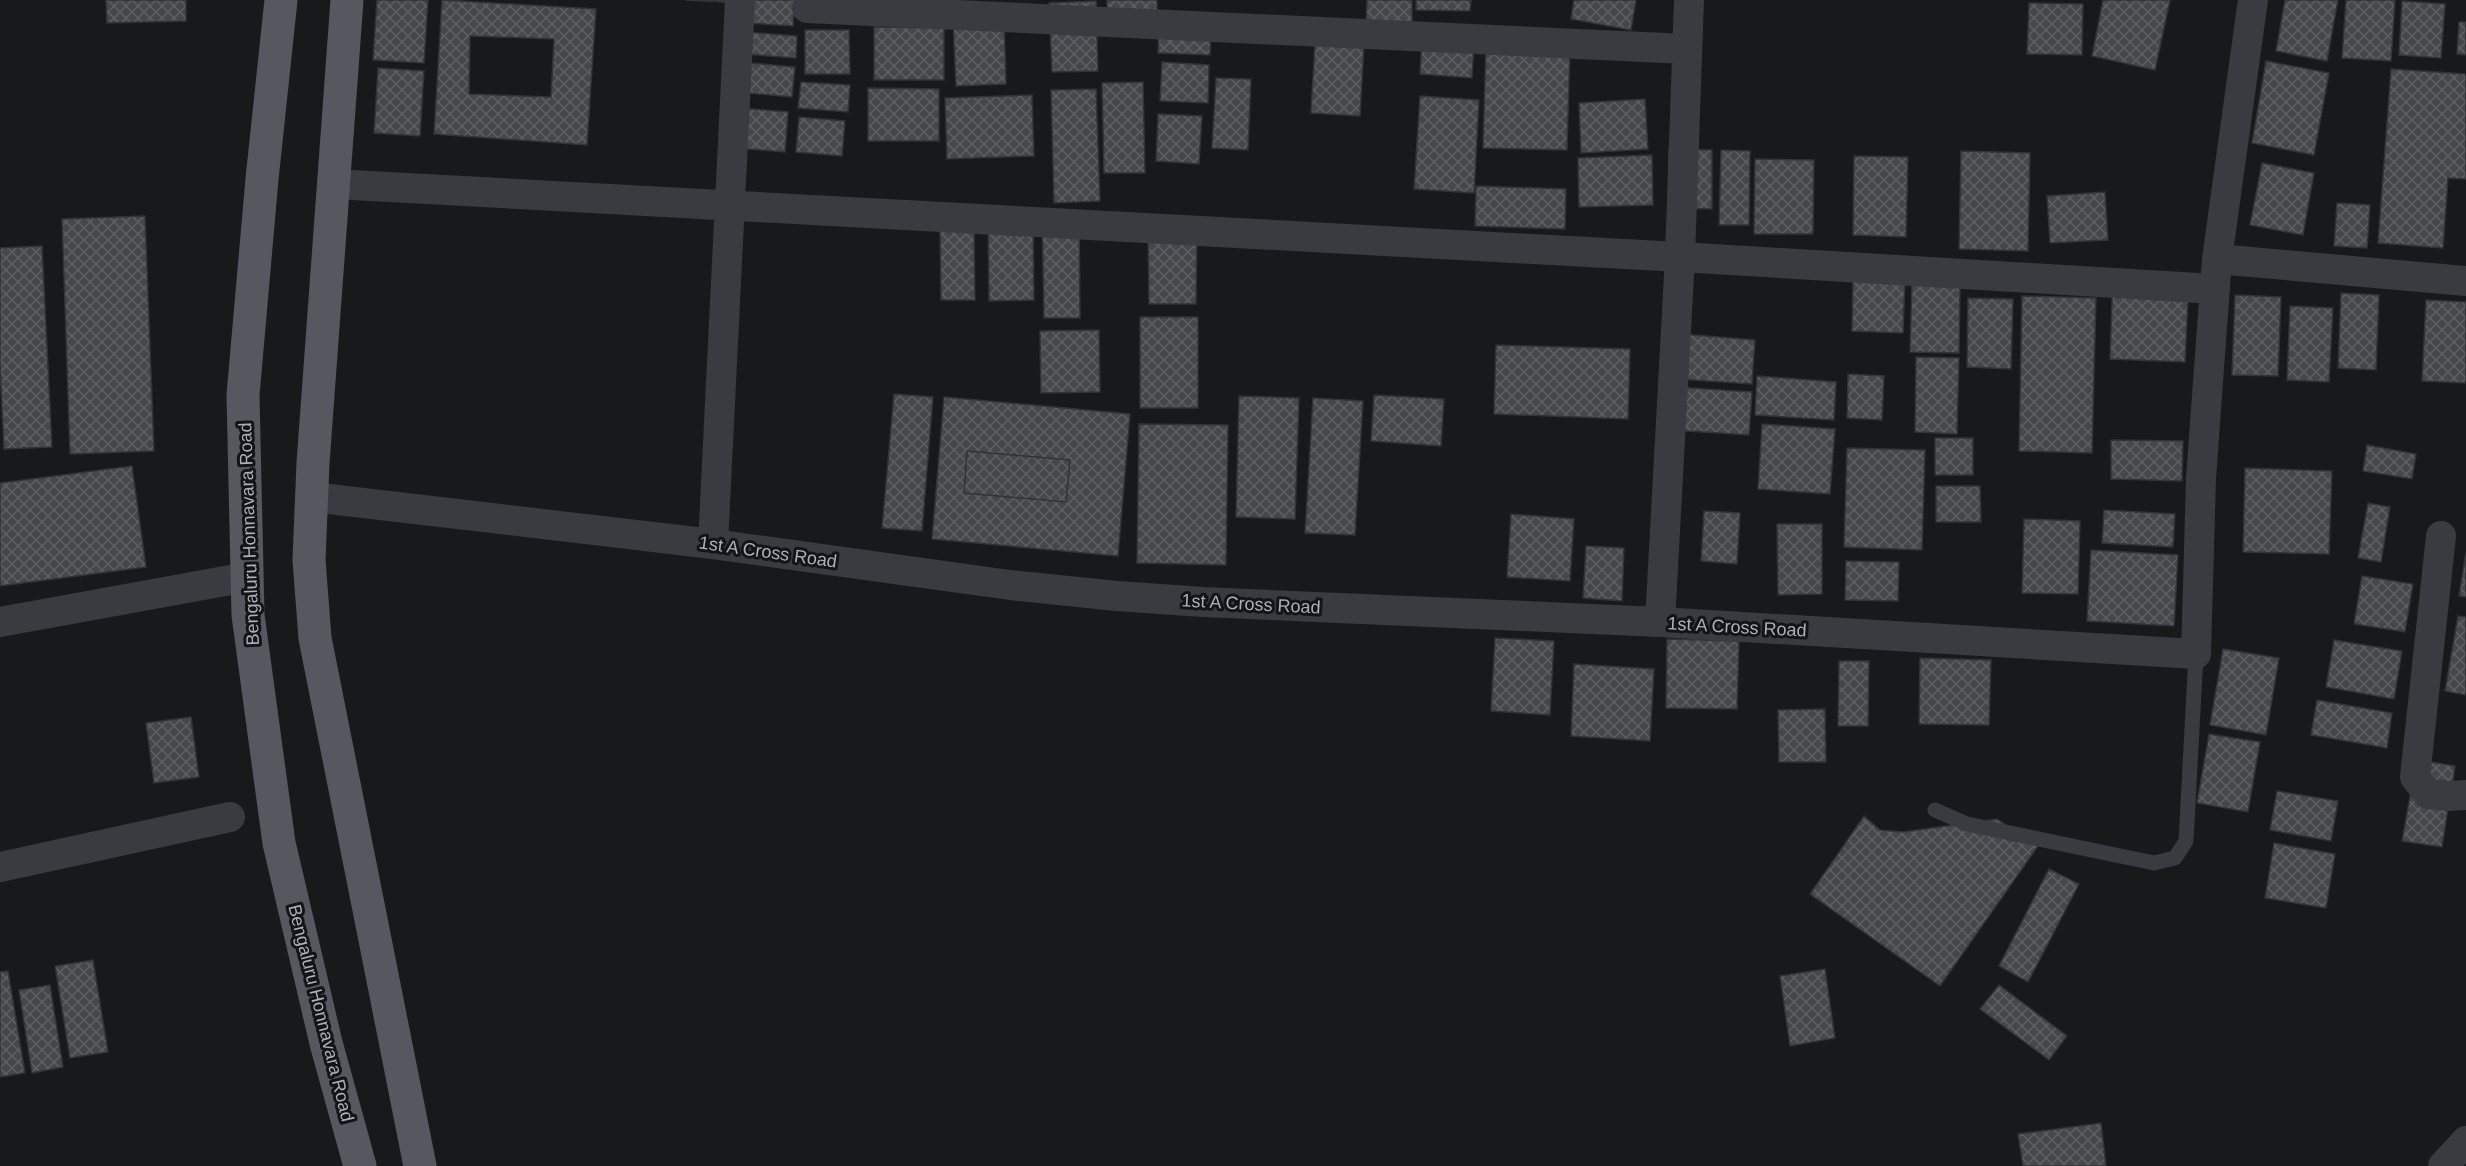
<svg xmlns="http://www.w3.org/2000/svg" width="2466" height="1166" font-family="Helvetica,sans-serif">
<defs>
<pattern id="building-cross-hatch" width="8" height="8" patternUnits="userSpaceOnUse" patternTransform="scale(1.5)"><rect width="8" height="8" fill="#45474b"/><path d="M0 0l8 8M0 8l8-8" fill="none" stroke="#5d5f63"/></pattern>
</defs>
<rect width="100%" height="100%" fill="#18191b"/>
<!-- building -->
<path fill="url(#building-cross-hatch)" stroke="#323337" stroke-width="1.5" fill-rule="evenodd" d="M106 0H186V21L107 23Z
M377 0H428L424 63 373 60Z
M442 0 596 9 587 145 434 134ZM470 36 554 39 551 97 469 94Z
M686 0H742V3Z
M749 0H795L793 26 748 23Z
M1107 0H1157V11L1107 9Z
M1367 0H1412V24L1366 22Z
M1416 0H1471L1470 11 1416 10Z
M1574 0H1636L1631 30 1571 19Z
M2103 0H2170L2155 70 2092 56Z
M2285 0H2338L2327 61 2276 51Z
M2346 0H2395L2391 61 2342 58Z
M1096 1 1098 71 1052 72 1049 3Z
M2402 1 2445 4 2441 58 2399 55Z
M2029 3 2083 4 2082 55 2027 54Z
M1004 18 1006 84 956 86 953 20Z
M2459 22H2466V55L2457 54Z
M1159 24 1211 27 1210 55 1158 53Z
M874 27 944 28V80H874Z
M805 30H849L850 74H805Z
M746 32 797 36 796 58 744 54Z
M1422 40 1474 44 1472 78 1420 74Z
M1315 42 1364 45 1360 116 1311 113Z
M1486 45 1570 47 1567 150 1483 148Z
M2266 61 2329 73 2314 155 2252 143Z
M740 62 795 67 792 97 737 92Z
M1162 62 1209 65 1208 103 1160 101Z
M378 68 424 71 420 136 374 133Z
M2391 69 2466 74V179L2448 178 2443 248 2378 243Z
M1216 78 1251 79 1248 150 1212 148Z
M801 82 850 85 848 112 798 108Z
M1143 82 1145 173H1104L1102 83Z
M868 88 939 89V141H868Z
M1096 89 1100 201 1054 203 1051 90Z
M1032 95 1034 156 947 159 945 98Z
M1420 96 1479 100 1474 193 1414 189Z
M1645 99 1648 149 1581 153 1579 103Z
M740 108 788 112 785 152 737 148Z
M1158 114 1202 116 1199 164 1156 161Z
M799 117 845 121 842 156 796 152Z
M1669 149 1712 150V209L1668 208Z
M1721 150 1750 151 1749 225H1719Z
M1961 151 2030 153 2028 251 1959 249Z
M1652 155 1653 205 1579 207 1578 158Z
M1854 156 1908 157 1906 237 1853 235Z
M1755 159 1814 160 1813 234H1754Z
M2262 163 2314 173 2303 235 2250 225Z
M1476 186 1566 189 1565 229 1475 226Z
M2105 192 2108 240 2050 243 2047 196Z
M2337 203 2370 205 2367 248 2334 246Z
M1042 212H1079L1080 318H1044Z
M145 216 154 451 70 454 62 219Z
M1033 217 1034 300 989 301 988 218Z
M940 226H974L975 300H941Z
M1148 229H1197L1196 304H1149Z
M42 246 52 447 4 449 0 365V248Z
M2113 273 2189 276 2185 362 2110 359Z
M1853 278 1905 279 1903 333 1852 331Z
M1912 283 1960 284 1959 353 1910 352Z
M2341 293 2379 295 2376 370 2338 368Z
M2235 295 2281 297 2278 376 2232 375Z
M2022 296 2096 298 2092 453 2019 451Z
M1968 298 2013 299 2011 369 1967 367Z
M2426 300 2466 302V383L2422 381Z
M2290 306 2333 308 2329 382 2287 380Z
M1140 317H1198V408H1140Z
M1099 330 1100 392 1041 393 1040 331Z
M1681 334 1755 340 1752 384 1678 379Z
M1496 345 1630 349 1628 419 1494 414Z
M1916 357 1959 358 1957 434 1915 432Z
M1848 374 1884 376 1882 420 1847 418Z
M1757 376 1836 382 1834 420 1755 415Z
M1675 387 1752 392 1749 435 1672 430Z
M894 394 933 397 922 531 882 528Z
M1374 395 1444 399 1441 446 1371 441Z
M1239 396 1299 398 1295 519 1236 517Z
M944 397 1130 414 1118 556 932 539ZM967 451 1070 460 1066 502 964 493Z
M1313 398 1363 401 1355 535 1305 533Z
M1139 424 1228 425 1226 565 1137 563Z
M1762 424 1835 429 1830 494 1758 489Z
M1935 438H1973V475H1935Z
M2111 440 2183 441 2182 481 2111 479Z
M2367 445 2416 454 2412 479 2363 471Z
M1847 448 1925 450 1922 550 1844 547Z
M967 451 1070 460 1066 502 964 493Z
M132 466 146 567 0 586V483Z
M2245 468 2332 471 2329 554 2243 552Z
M1936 486H1980L1981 522H1936Z
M2368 503 2390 507 2381 562 2358 558Z
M2104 510 2175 514 2173 547 2102 543Z
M1704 511 1740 513 1737 564 1701 561Z
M1511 514 1574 519 1570 581 1507 577Z
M2024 519 2080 521 2078 594 2022 593Z
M1777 524H1822V594L1778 595Z
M1586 546 1624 548 1622 601 1583 598Z
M2091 550 2178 555 2174 626 2087 621Z
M2466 552V597L2459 596Z
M1846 561 1899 562 1898 601 1845 600Z
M2362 576 2413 584 2405 632 2354 624Z
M2458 616 2466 617V695L2445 691Z
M1495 638 1554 641 1550 715 1491 711Z
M1667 639 1739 641 1737 709 1666 708Z
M2334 640 2402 651 2394 699 2326 687Z
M2223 649 2279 658 2266 735 2210 725Z
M1920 658 1991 660 1989 725 1919 724Z
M1839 661H1869L1868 726H1838Z
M1574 664 1654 669 1650 741 1571 736Z
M2317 700 2392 713 2387 748 2311 735Z
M1825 709 1826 762H1779L1778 710Z
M191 717 199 777 154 783 146 723Z
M2209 734 2260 742 2248 812 2197 803Z
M2413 759 2455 766 2451 795Z
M2277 791 2338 801 2331 841 2270 830Z
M2410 796 2449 802 2442 847 2402 841Z
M1864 816 1880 830 1903 832 1997 819 2038 846 1940 986 1810 894Z
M2274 843 2335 854 2326 908 2265 898Z
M2049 869 2079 884 2028 982 1999 966Z
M93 960 108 1052 70 1058 55 966Z
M1825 969 1835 1038 1790 1046 1780 976Z
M8 971 25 1073 0 1077V972Z
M50 985 63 1067 32 1073 19 990Z
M1999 985 2067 1036 2049 1060 1980 1009Z
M2101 1123 2106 1166H2023L2018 1134Z"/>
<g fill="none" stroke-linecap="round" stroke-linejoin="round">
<!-- lane -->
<path stroke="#393b40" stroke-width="15" d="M1935 810 1967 824 2154 863 2175 858 2186 841 2196 654"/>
<!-- street -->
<path stroke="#393b40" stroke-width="30" d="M807 8 1687 49
M333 184 1680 257 2215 289
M2217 259 2466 281
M312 497 713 544 1010 585 1117 596 1203 602 1660 622 2196 654 2201 478 2217 259 2253 0
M2441 536 2415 777 2428 794 2449 796 2466 795
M713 544 740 0
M0 622 247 577
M1660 622 1680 257 1689 0
M0 867 230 817
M2443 1166 2466 1141"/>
<!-- primary -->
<path stroke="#55585f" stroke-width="33" d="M281 0 262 179 243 395 248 615 279 843 326 1043 360 1166
M347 0 313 463 309 560 315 638 420 1166"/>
</g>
<g text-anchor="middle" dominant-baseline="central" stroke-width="6" stroke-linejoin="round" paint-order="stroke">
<!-- street labels -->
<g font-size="18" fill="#abb1ba" stroke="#131416">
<text transform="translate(249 534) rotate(-92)">Bengaluru Honnavara Road</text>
<text transform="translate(768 552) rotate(8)">1st A Cross Road</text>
<text transform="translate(1251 604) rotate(3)">1st A Cross Road</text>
<text transform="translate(1737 627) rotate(3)">1st A Cross Road</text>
<text transform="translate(321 1013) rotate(76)">Bengaluru Honnavara Road</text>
</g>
</g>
</svg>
